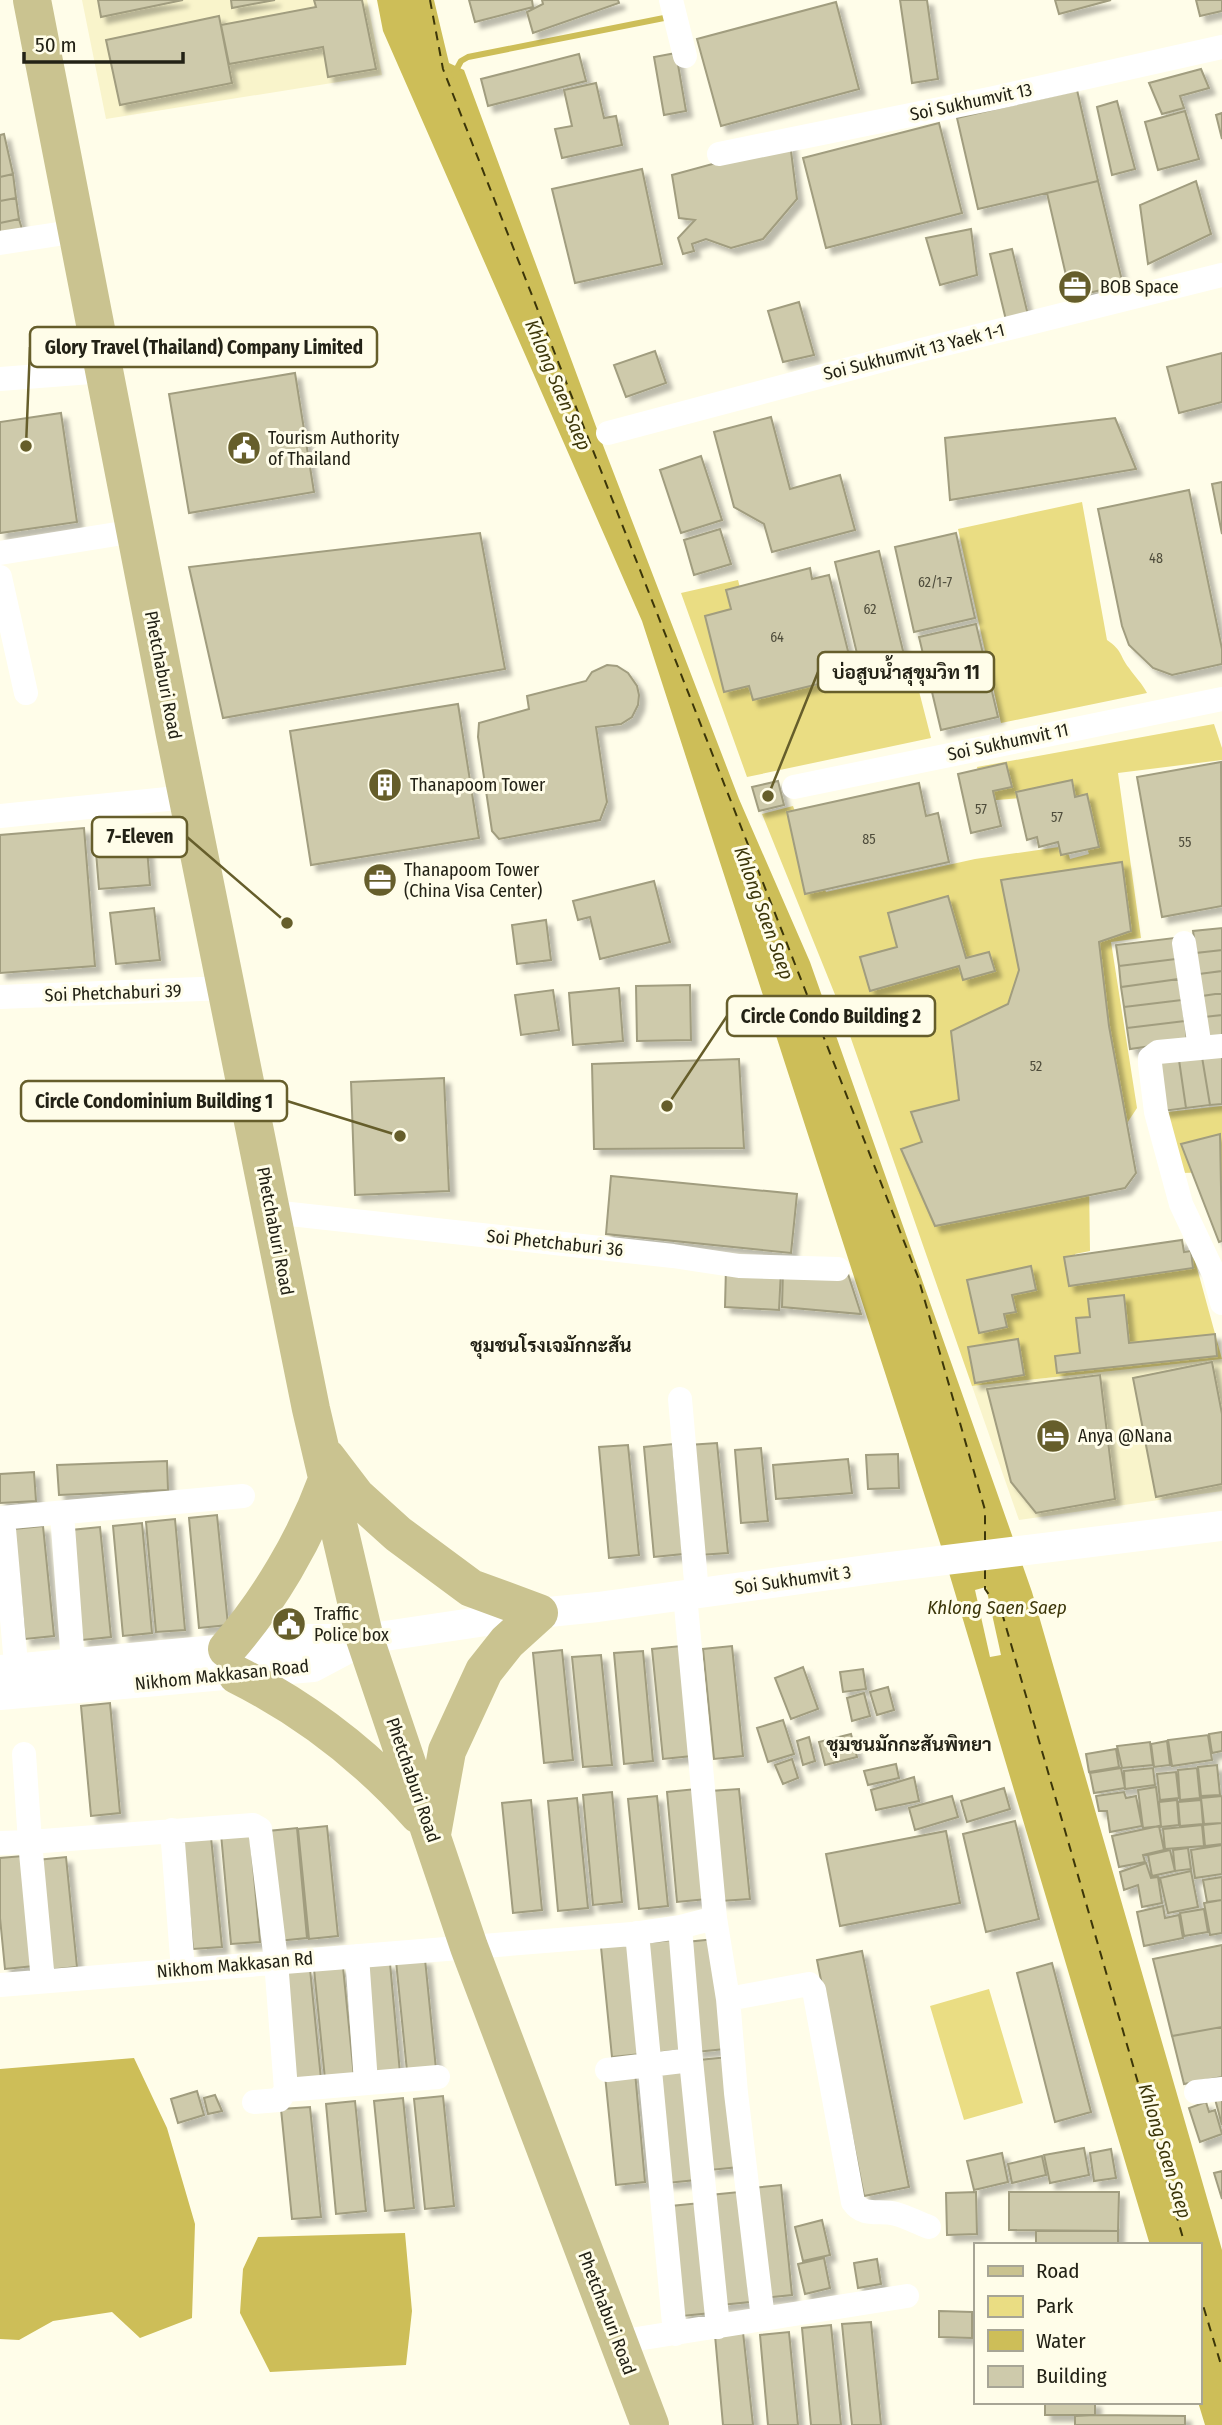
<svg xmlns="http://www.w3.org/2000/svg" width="1222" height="2425" font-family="'Fira Sans Condensed',Sarabun,sans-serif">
<defs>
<filter id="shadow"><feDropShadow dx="6" dy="6" stdDeviation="2" flood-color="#0004"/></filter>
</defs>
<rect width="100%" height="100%" fill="#fffde9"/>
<!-- built -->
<path fill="#f9f4cb" d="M82 0H367L382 75 106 119Z
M1222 1359V1491L1019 1520 972 1386Z"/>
<!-- green -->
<path fill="#eadd83" d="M1082 502 1107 640C1123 651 1119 655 1129 668 1135 677 1142 683 1147 693L1001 723 958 529Z
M738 580 765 684 910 656 931 738 747 777 681 593Z
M1214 724 1222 748V760L1118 773 1141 938 1111 942 1137 1108 1089 1181 1090 1251 1075 1254 1081 1275 1194 1257 1222 1359 972 1386 840 1007 762 814 793 806 826 892 975 859 1066 846 1070 859 1089 854 1069 794 985 801 977 767Z
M1222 1106V1185L1216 1172 1182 1173 1168 1112Z
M989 1989 1023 2103 964 2120 930 2006Z"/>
<!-- water -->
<path fill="#cdbe58" d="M377 0H434L449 63 464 70 601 440 739 799 810 962 1032 1592 1222 2250V2425H1205L1198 2402 1199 2245H1150L941 1546 642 621 383 31Z
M134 2058 167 2128 195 2224 192 2318 140 2338 112 2312 53 2321 19 2340 0 2339V2069Z
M405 2233 412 2311 406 2365 270 2372 240 2313 243 2269 258 2237Z"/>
<!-- pier -->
<path fill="#fffde9" d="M986 1587 1001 1655 990 1657 975 1590Z"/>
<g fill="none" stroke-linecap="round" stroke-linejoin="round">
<!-- stream -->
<path stroke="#cdbe58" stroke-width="6" d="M454 74 461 61 468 57 669 17"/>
<!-- ferry -->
<path stroke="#3c3609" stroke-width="2" stroke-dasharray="9 7" stroke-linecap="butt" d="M430 0 443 69 918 1277 985 1510V1540
M985 1570V1589L1002 1613 1185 2245
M1199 2292 1222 2368"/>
</g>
<!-- building -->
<path fill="#cecaab" stroke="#a19d7f" stroke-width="2" filter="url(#shadow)" d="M98 0H183L101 17Z
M231 0H275L232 8Z
M314 0H362L376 69 328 77 323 47 229 64 221 25 316 7Z
M469 0H532L533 7 475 22Z
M542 0H618L619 3 533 33 527 12 543 4Z
M900 0H927L938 79 912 83Z
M1055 0H1111L1059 14Z
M1196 0H1222V11L1200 16Z
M836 2 859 89 721 126 697 39Z
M219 16 232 83 120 105 106 40Z
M676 53 686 111 664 115 654 57Z
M579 54 586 81 488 106 481 79Z
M1201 69 1209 88 1180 96 1184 108 1162 114 1149 83Z
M596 83 604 118 616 116 622 145 562 158 555 129 572 126 564 90Z
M1077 90 1098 181 978 209 957 118Z
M1117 101 1135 169 1112 175 1097 107Z
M1185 111 1199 159 1158 170 1145 122Z
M1222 113V139L1216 115Z
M939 123 962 213 826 248 803 158Z
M4 134 13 174 0 177V135Z
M790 143 797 199 763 239 731 248 706 239 692 244 694 251 683 254 678 238 695 220 679 218 672 175Z
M642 169 662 264 575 283 552 189Z
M13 174 16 198 0 201V177Z
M1098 181 1123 285 1071 297 1047 193Z
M1196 181 1211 234 1148 264 1140 205Z
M16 198 19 219 0 223V201Z
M19 219 24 236 0 240V223Z
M971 229 977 275 940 285 926 238Z
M1012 249 1028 315 1006 320 990 254Z
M799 302 814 355 783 362 768 311Z
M655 351 666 383 626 397 614 365Z
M1222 353V402L1179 413 1167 367Z
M295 373 314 492 189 513 169 394Z
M61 413 77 522 0 533V422Z
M771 417 790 489 840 475 855 530 772 552 764 524 734 507 714 432Z
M1115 418 1136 469 950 500 945 438Z
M701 456 722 520 681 533 660 470Z
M1222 482V534L1212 484Z
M1189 490 1222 649V664L1172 675 1153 668 1129 645 1122 626 1098 509Z
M720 529 731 564 694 575 684 540Z
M480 533 505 669 223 718 189 567Z
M956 533 975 618 914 632 895 547Z
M879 551 904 655 860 666 835 562Z
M810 568 812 579 829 575 850 659 835 662 839 679 753 700 749 686 724 692 705 616 731 609 726 590Z
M976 624 998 717 941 730 919 637Z
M607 665 617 666 628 673 637 686 639 695 638 705 632 717 621 724 596 727 607 802 600 820 499 839 492 831 478 737 479 723 529 709 527 696 586 681 592 672Z
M458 704 479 838 311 865 290 731Z
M1221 762 1222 906 1162 917 1137 777Z
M1006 763 1012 787 993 791 1001 826 971 833 958 774Z
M1072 780 1075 797 1087 794 1099 847 1061 855 1058 842 1039 847 1037 837 1027 840 1016 792Z
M778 781 784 805 759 811 752 787Z
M919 783 926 816 938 813 949 862 805 894 787 812Z
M145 824 150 885 99 889 94 828Z
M84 828 95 966 0 973V835Z
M1122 862 1131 931 1099 942 1109 1026 1136 1173 1125 1188 935 1226 901 1149 922 1142 911 1112 959 1100 951 1031 1008 1004 1019 970 1001 880Z
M654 881 670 942 600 959 590 917 578 920 573 901Z
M948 896 966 958 989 952 995 971 963 980 959 966 870 991 860 957 897 947 888 913Z
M154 908 160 960 116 964 110 913Z
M546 920 551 960 517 964 512 925Z
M1222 928V950L1196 953 1193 931Z
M1174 938 1176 959 1119 966 1116 945Z
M1222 950V971L1199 974 1196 953Z
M1176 959 1179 979 1121 987 1119 966Z
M1222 971V993L1202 996 1199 974Z
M1179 979 1182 1000 1124 1007 1121 987Z
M690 985 691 1040 637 1041 636 986Z
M619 988 623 1041 573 1045 569 993Z
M553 990 559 1030 521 1035 515 995Z
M1222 993V1015L1204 1017 1202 996Z
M1182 1000 1185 1021 1127 1028 1124 1007Z
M1222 1015V1037L1207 1039 1204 1017Z
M1185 1021 1187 1041 1130 1049 1127 1028Z
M1222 1055V1104L1210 1105 1202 1057Z
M1202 1057 1210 1105 1186 1108 1179 1060Z
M739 1059 744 1148 594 1149 592 1064Z
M1179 1060 1186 1108 1163 1111 1156 1062Z
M444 1078 449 1191 355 1195 351 1082Z
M1220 1134 1222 1241 1219 1242 1181 1144Z
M611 1176 797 1194 791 1253 606 1234Z
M1182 1240 1184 1252 1191 1251 1193 1268 1069 1286 1064 1257Z
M1031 1266 1036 1290 1012 1295 1016 1312 1004 1314 1007 1327 979 1333 967 1280Z
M726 1267 781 1270 779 1310 725 1307Z
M783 1271 848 1274 861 1314 782 1307Z
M1124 1295 1129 1343 1215 1334 1217 1356 1057 1373 1055 1356 1080 1353 1076 1318 1090 1317 1088 1299Z
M1018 1339 1024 1375 975 1383 968 1347Z
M1212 1362 1222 1414V1484L1156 1497 1133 1378Z
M1100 1375 1115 1499 1036 1513 1011 1482 987 1389Z
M717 1443 728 1553 699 1555 688 1445Z
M673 1444 683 1554 654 1557 644 1447Z
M628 1445 639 1555 609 1558 599 1447Z
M761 1448 768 1521 741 1523 735 1450Z
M898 1454 899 1488 868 1489 866 1455Z
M848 1459 852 1493 776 1499 773 1465Z
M167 1461 168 1490 59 1495 57 1465Z
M34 1472 36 1501 0 1503V1474Z
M217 1515 228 1625 199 1628 189 1518Z
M175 1519 185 1630 156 1632 146 1522Z
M142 1523 152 1633 123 1636 113 1526Z
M43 1526 54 1636 25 1639 14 1529Z
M100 1527 111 1637 82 1640 71 1530Z
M681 1646 692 1756 663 1759 652 1649Z
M732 1646 743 1756 714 1759 703 1649Z
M562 1650 573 1760 544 1763 533 1653Z
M643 1651 653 1761 624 1764 614 1653Z
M601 1655 612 1765 583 1767 572 1657Z
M803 1667 818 1709 791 1719 775 1678Z
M863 1669 866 1689 843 1692 840 1672Z
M888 1687 894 1710 877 1715 870 1692Z
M864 1693 870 1716 852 1721 847 1698Z
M110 1703 120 1813 91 1816 81 1706Z
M783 1720 794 1754 768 1762 757 1728Z
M1222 1732V1751L1212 1753 1209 1734Z
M851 1734 857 1757 825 1765 819 1742Z
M1208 1735 1212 1760 1172 1766 1168 1740Z
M809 1737 815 1761 803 1765 797 1741Z
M1167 1741 1170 1765 1154 1767 1151 1744Z
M1150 1742 1153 1765 1122 1768 1117 1746Z
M1116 1749 1119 1767 1089 1772 1086 1754Z
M792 1759 798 1778 783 1784 775 1765Z
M896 1764 899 1778 868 1785 864 1771Z
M1217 1765 1220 1795 1201 1796 1198 1767Z
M1121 1768 1125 1788 1094 1793 1090 1773Z
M1153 1768 1155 1785 1125 1789 1124 1771Z
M1197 1768 1200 1798 1180 1800 1178 1770Z
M1176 1772 1179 1798 1160 1800 1157 1774Z
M914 1777 919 1801 876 1810 871 1790Z
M1156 1787 1161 1826 1143 1828 1138 1790Z
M1004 1788 1010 1809 967 1822 961 1801Z
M696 1789 707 1899 677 1902 667 1792Z
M739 1789 750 1899 721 1901 710 1791Z
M612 1792 622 1902 593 1905 583 1795Z
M1124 1792 1126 1798 1136 1796 1142 1826 1110 1832 1107 1811H1099L1096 1796Z
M657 1796 668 1906 639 1909 628 1799Z
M952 1796 958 1817 915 1830 909 1808Z
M1222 1796V1823L1204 1824 1201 1798Z
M577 1798 588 1908 558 1911 548 1801Z
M531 1800 542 1910 513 1913 502 1803Z
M1177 1800 1179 1825 1161 1827 1159 1802Z
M1201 1800 1203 1824 1180 1826 1178 1802Z
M1015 1821 1039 1919 986 1932 963 1834Z
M1222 1823V1844L1205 1846 1203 1825Z
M1202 1825 1204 1846 1165 1849 1163 1829Z
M327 1826 338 1936 309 1939 298 1829Z
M1159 1826 1164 1850 1143 1855 1145 1862 1119 1867 1112 1836Z
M297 1828 307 1938 278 1941 268 1831Z
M946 1831 960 1903 840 1926 826 1854Z
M250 1832 260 1942 231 1944 221 1834Z
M211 1837 222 1947 193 1949 182 1839Z
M1222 1845V1874L1195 1878 1191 1850Z
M1188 1848 1191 1869 1175 1871 1173 1850Z
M1170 1850 1175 1871 1152 1876 1148 1855Z
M23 1856 34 1966 5 1969 0 1918V1858Z
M66 1857 77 1967 48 1970 37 1860Z
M1146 1863 1151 1878 1158 1877 1162 1903 1142 1907 1138 1885 1124 1890 1120 1872Z
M1191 1871 1198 1907 1168 1913 1160 1878Z
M1222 1877V1900L1207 1902 1203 1880Z
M1222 1900V1933L1210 1935 1204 1903Z
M1163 1906 1165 1918 1179 1915 1183 1938 1144 1946 1137 1912Z
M1204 1909 1208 1932 1184 1936 1180 1913Z
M715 1939 725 2049 696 2052 686 1942Z
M672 1940 682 2050 653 2053 643 1943Z
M630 1944 641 2054 612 2057 601 1947Z
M1222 1945V2077L1184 2084 1153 1959Z
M1222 1945V2027L1172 2036 1153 1959Z
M862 1951 909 2187 864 2196 817 1960Z
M425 1959 436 2069 407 2071 396 1961Z
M390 1963 400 2073 371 2076 360 1965Z
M1052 1963 1091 2112 1055 2122 1017 1973Z
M343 1967 354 2077 325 2079 314 1969Z
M310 1969 321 2079 292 2081 281 1971Z
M728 2057 739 2167 710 2170 699 2060Z
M685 2070 696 2180 667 2183 656 2073Z
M635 2072 645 2182 616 2185 605 2075Z
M197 2091 204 2115 178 2123 171 2099Z
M215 2095 222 2111 208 2114 204 2098Z
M443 2096 454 2206 425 2209 414 2099Z
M1222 2097V2125L1215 2099Z
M403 2098 414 2208 385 2211 374 2101Z
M355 2101 366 2211 336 2214 326 2104Z
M1206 2102 1209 2112 1215 2110 1222 2134 1200 2142 1189 2108Z
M310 2107 321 2217 292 2219 281 2109Z
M1084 2148 1089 2175 1050 2183 1044 2155Z
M1111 2149 1116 2178 1094 2181 1090 2153Z
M1002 2153 1008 2182 974 2190 967 2161Z
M1042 2156 1046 2175 1012 2183 1008 2164Z
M1222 2171V2199L1214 2173Z
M781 2185 792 2295 763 2298 752 2188Z
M739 2192 750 2302 721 2305 710 2195Z
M976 2192 977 2234 947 2235 946 2193Z
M1009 2192H1119L1118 2231 1009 2230Z
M700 2203 711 2313 682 2316 671 2206Z
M822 2220 830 2255 803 2261 795 2227Z
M1036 2231H1118V2245H1036Z
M824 2258 830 2288 805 2294 798 2264Z
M877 2259 881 2284 858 2288 854 2263Z
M939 2311 972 2312V2338L939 2337Z
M871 2322 881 2425H852L842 2324Z
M831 2325 841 2425H811L802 2328Z
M743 2332 753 2425H723L715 2335Z
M789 2332 798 2425H768L760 2335Z
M1045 2402H1095V2415H1045Z
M1095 2415 1185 2416V2425H1075V2416Z"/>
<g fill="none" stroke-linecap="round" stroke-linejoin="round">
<!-- minor -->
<path stroke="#fff" stroke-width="24" d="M671 0 685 56
M719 154 994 98 1222 47
M0 243 78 231
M0 379 104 371
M608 433 921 350 1222 275
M0 553 135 531
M0 577 26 693
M794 787 1222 699
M0 816 187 797
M1184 943 1200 1048
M0 997 226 988
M1222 1046 1158 1052 1150 1058V1064L1156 1112 1181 1204 1214 1274 1222 1303
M272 1212 673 1256 739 1266 838 1269
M680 1399 697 1593
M62 1513 72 1649
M0 1518 243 1496
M3 1518 15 1653
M685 1595 715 1918
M24 1754 30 1842 253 1825 260 1829 276 1961 286 2090 438 2077
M172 1830 183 1970
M0 1843 30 1842 43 1981
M680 1927 691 2060 718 2327
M637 1933 675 2334
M357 1956 366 2083
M0 1985 632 1934 680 1927 715 1918 728 1999 736 2093 763 2319
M728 1999 809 1984 814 1990 853 2202C864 2218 880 2209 896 2214 907 2217 918 2223 929 2227
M607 2070 691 2060
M1196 2092 1222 2089
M254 2102 279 2100 286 2090
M618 2342 907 2296"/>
<!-- tertiary -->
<path stroke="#fff" stroke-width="30" d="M0 1670 227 1649 304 1639H365L539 1613 598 1607 881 1568 1222 1526
M0 1695 313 1667 362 1641"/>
<!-- primary -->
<path stroke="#cac390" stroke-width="38" d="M32 0 175 735 311 1409 365 1639 469 1947 650 2425
M327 1458 356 1496 398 1534 471 1588 539 1613 507 1642 484 1671 447 1751 432 1834
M227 1649C269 1601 305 1540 327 1480
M237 1675C305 1709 368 1758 419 1815"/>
</g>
<!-- icons -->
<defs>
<g id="office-disc" transform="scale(1.75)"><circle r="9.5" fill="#665e2b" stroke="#fffde9"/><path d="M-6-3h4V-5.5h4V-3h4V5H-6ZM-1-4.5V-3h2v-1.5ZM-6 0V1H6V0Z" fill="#fff"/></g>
<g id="civic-disc" transform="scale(1.75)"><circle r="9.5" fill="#665e2b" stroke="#fffde9"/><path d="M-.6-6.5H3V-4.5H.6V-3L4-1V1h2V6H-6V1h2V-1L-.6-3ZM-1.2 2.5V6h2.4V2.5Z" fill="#fff"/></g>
<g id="building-disc" transform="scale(1.75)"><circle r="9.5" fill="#665e2b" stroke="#fffde9"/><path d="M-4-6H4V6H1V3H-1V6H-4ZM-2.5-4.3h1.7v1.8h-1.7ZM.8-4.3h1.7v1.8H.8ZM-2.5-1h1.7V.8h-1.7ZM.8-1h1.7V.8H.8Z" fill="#fff"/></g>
<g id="hotel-disc" transform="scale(1.75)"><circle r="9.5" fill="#665e2b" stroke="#fffde9"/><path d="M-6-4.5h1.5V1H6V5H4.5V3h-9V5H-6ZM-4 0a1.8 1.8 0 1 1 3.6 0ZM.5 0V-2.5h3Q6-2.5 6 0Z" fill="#fff"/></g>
</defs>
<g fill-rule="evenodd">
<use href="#office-disc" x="1075" y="287"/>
<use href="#civic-disc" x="244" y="448"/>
<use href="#building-disc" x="385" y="785"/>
<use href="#office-disc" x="380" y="880"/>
<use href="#hotel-disc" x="1053" y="1436"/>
<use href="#civic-disc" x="289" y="1624"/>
</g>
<g text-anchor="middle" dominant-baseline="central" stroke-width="6" stroke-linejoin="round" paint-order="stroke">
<!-- number labels -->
<g font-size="14" fill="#4e4c3b">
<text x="1156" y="558">48</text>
<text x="935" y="582">62/1-7</text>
<text x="870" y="609">62</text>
<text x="777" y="637">64</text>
<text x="981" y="809">57</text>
<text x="1057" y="817">57</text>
<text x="869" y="839">85</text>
<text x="1185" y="842">55</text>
<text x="1036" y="1066">52</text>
</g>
<!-- street labels -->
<g font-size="18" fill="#232216" stroke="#fffde9">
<text transform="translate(971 102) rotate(-12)">Soi Sukhumvit 13</text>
<text transform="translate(914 352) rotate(-14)">Soi Sukhumvit 13 Yaek 1-1</text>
<text transform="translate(163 675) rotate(79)">Phetchaburi Road</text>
<text transform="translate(1008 742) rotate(-12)">Soi Sukhumvit 11</text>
<text transform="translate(113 993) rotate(-2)">Soi Phetchaburi 39</text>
<text transform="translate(275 1231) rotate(79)">Phetchaburi Road</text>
<text transform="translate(555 1243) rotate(6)">Soi Phetchaburi 36</text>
<text transform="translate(793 1580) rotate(-8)">Soi Sukhumvit 3</text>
<text transform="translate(222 1675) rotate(-6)">Nikhom Makkasan Road</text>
<text transform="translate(413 1780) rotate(71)">Phetchaburi Road</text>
<text transform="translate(235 1965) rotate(-5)">Nikhom Makkasan Rd</text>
<text transform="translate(607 2313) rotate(69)">Phetchaburi Road</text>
</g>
<!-- poi labels -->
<g font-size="18" fill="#232216" stroke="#fffde9" text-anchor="start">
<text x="1100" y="287">BOB Space</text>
<text x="268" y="438">Tourism Authority<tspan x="268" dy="21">of Thailand</tspan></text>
<text x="410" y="785">Thanapoom Tower</text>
<text x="404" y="870">Thanapoom Tower<tspan x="404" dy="21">(China Visa Center)</tspan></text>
<text x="1078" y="1436">Anya @Nana</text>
<text x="314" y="1614">Traffic<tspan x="314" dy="21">Police box</tspan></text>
</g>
<!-- water labels -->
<g font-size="19" font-style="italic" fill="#3c3609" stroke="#fffde9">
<text transform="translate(558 385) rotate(67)">Khlong Saen Saep</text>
<text transform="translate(764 913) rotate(70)">Khlong Saen Saep</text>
<text x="997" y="1607">Khlong Saen Saep</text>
<text transform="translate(1165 2151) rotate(73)">Khlong Saen Saep</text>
</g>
<!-- neighbourhood labels -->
<g font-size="19" font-weight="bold" fill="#232216" stroke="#fffde9">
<text x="551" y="1345">ชุมชนโรงเจมักกะสัน</text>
<text x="909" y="1744">ชุมชนมักกะสันพิทยา</text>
</g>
</g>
<!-- callouts -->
<path fill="none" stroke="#665e2b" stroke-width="2.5" d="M26 446L30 347M768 796L818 672M287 923L187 837M667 1106L727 1016M400 1136L287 1101"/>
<g fill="#665e2b" stroke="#fffde9" stroke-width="2.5">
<circle cx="26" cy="446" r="7"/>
<circle cx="768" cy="796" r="7"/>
<circle cx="287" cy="923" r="7"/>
<circle cx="667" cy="1106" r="7"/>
<circle cx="400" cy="1136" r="7"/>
</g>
<g fill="#fffde9" stroke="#665e2b" stroke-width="2.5">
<rect x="30" y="327" width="347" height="40" rx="7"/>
<rect x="818" y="652" width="176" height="40" rx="7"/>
<rect x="92" y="817" width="95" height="40" rx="7"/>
<rect x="727" y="996" width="208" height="40" rx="7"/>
<rect x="21" y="1081" width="266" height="40" rx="7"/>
</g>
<g font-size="19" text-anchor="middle" font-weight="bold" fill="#232216">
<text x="204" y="354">Glory Travel (Thailand) Company Limited</text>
<text x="906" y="679">บ่อสูบน้ำสุขุมวิท 11</text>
<text x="140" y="843">7-Eleven</text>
<text x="831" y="1023">Circle Condo Building 2</text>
<text x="154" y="1108">Circle Condominium Building 1</text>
</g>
<!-- legend -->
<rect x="974" y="2243" width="228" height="161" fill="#fffde9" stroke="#a7a595" stroke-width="2"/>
<rect x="988" y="2266" width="35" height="10" fill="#cac390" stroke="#a7a595" stroke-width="2"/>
<text x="1036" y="2278" font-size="21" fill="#232216">Road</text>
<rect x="988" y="2296" width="35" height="21" fill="#eadd83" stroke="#a7a595" stroke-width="2"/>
<text x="1036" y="2313" font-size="21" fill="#232216">Park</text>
<rect x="988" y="2330" width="35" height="21" fill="#cdbe58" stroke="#a7a595" stroke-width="2"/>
<text x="1036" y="2348" font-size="21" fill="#232216">Water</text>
<rect x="988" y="2366" width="35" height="21" fill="#cecaab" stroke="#a7a595" stroke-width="2"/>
<text x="1036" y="2383" font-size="21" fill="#232216">Building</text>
<!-- scale -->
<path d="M24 52v10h159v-10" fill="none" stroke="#232216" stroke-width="3.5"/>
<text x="35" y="52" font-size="21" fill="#232216" stroke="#fffde9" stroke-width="5" paint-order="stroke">50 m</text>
</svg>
